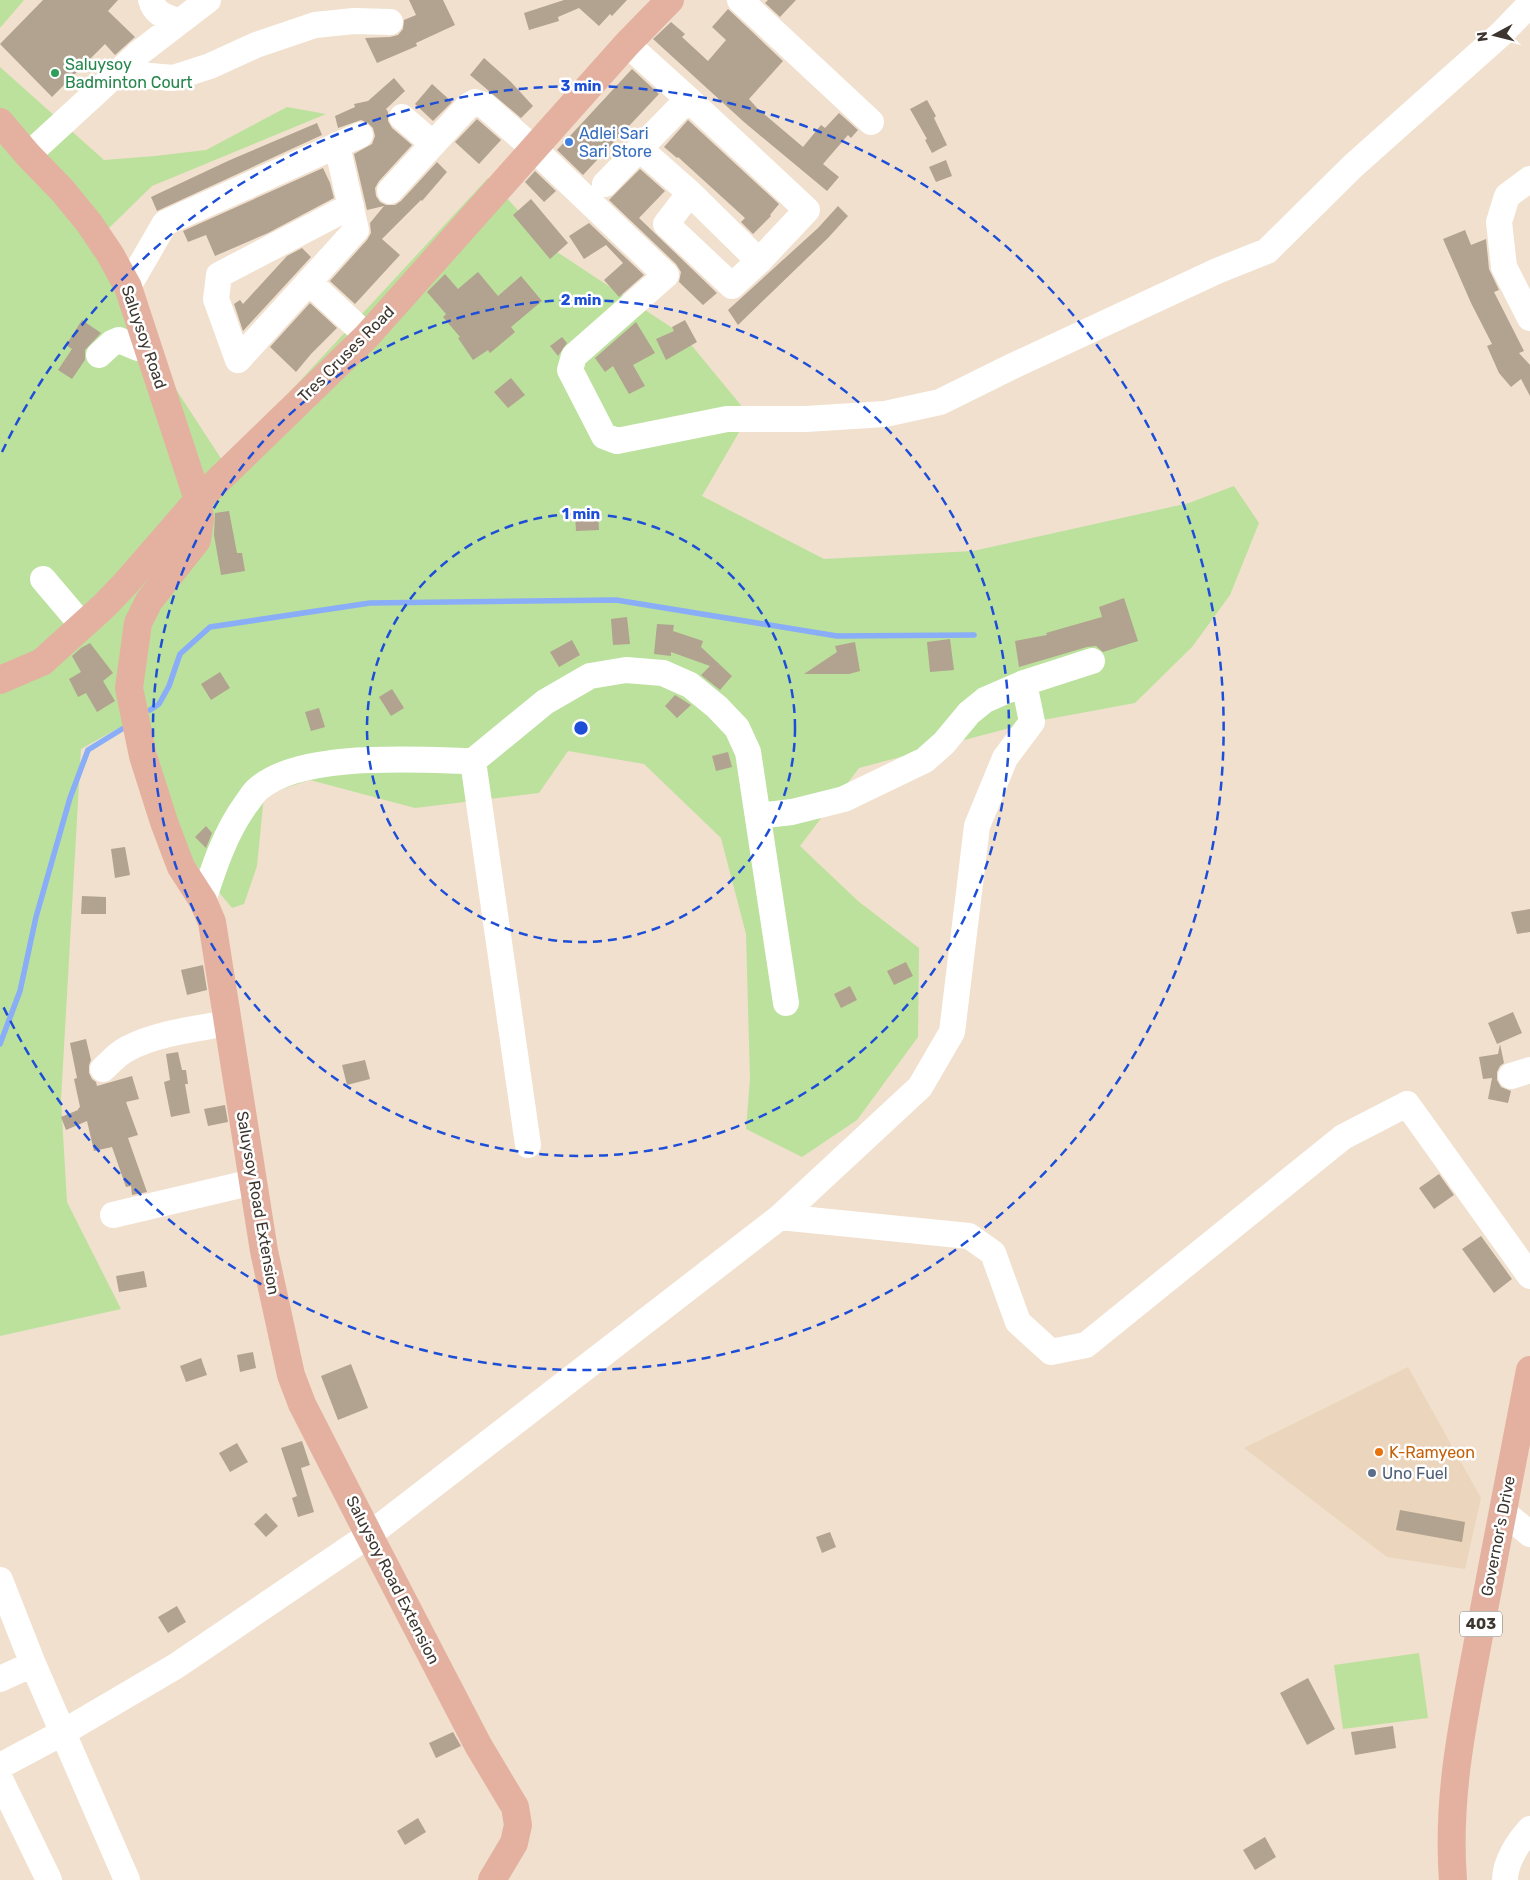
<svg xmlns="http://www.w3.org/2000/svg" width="1530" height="1880" font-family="Rubik,sans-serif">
<rect width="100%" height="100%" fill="#f1e0cd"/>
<!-- built -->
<path fill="#ebd5bc" d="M1408 1367 1481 1498 1465 1569 1387 1557 1244 1448Z"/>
<!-- green -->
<path fill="#bbe19d" d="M0 0H24L0 28Z
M0 67 104 160 155 156 206 150 287 107 326 114 152 186 106 231 149 348 224 463 488 178 557 252 683 335 749 415 702 496 824 559 973 551 1189 503 1234 486 1259 523 1230 595 1192 647 1135 703 1032 722 859 768 800 846 858 901 919 948 918 1037 857 1120 802 1157 746 1129 750 1079 746 934 721 838 644 764 568 751 539 793 415 808 310 780 264 795 257 866 244 904 232 908 187 854 168 800 147 712 81 749 61 1100 67 1202 121 1309 0 1336Z
M1419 1653 1428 1718 1343 1729 1334 1665Z"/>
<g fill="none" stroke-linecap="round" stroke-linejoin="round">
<!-- stream -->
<path stroke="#89adf7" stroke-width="5.5" d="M150 710 159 704 169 686 180 654 210 627 370 603 616 600 837 636 974 635
M0 1044 20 991 36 917 70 798 88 750 122 729"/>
</g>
<!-- building -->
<path fill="#b2a290" d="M43 0H118L108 11 135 37 115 55 105 44 52 97 0 44Z
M409 0H443L455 25 416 43 417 46 377 63 365 38 390 37 398 35 403 29 404 20 416 15Z
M564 0H627L612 16 610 14 599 26 579 8 558 17 559 21 529 30 524 13Z
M768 0H796L780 17 765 3Z
M728 9 783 61 749 99 757 108 803 147 821 125 825 128 839 113 858 130 851 138 848 135 823 164 839 177 827 191 744 122 653 39 671 22 685 34 682 37 708 61 726 40 712 27Z
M484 58 511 82 533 106 521 118 470 75Z
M632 69 659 94 583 175 557 150Z
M394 78 405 91 386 109 388 112V121L392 128 412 145 379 181 375 188 376 196 380 202 386 205H395L401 201 437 162 447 172 422 201 421 200 382 239 400 255 355 304 330 281 367 240 371 233 370 223 384 206 367 210 354 154 372 144 375 136 373 128 368 123 361 120 338 128 335 116 355 107 354 104 368 101Z
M432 84 452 102 433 121 415 104Z
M927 100 936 116 934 118 947 145 932 153 925 140 927 139 910 109Z
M477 119 501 140 479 164 455 142Z
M688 120 779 204 770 215 771 216 753 234 741 222 745 218 678 157 677 158 664 147Z
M317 123 322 135 157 211 151 197 230 160Z
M946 160 952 176 936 182 929 167Z
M323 168 330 183 334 198 268 233 215 256 206 235 188 242 183 231Z
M640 169 665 191 639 218 717 293 703 305 679 282 681 272 676 264 609 200Z
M535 171 556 191 544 202 525 182Z
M531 199 568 243 550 259 513 215Z
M838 206 848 216 828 238 738 325 728 310 818 228Z
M589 223 644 275 619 297 604 280 623 263 606 245 584 259 569 236Z
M1465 230 1471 245 1486 239 1489 269 1499 290 1494 292 1524 351 1519 353 1530 365V396L1521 379 1511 387 1499 373 1487 346 1492 344 1471 303 1443 239Z
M302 248 311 257 243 331 234 304 240 300 243 304 287 256Z
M478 272 498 296 521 276 542 301 511 327 515 332 490 353 488 350 473 360 458 338 460 337 443 317 446 314 427 292 445 274 458 289Z
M310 303 337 328 311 354 296 372 270 347Z
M82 320 101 333 85 350V360L72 379 58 370 72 349 66 345Z
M685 320 697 342 666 360 656 339 674 331 672 327Z
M636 322 655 353 633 365 645 386 629 394 613 366 605 372 595 358Z
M562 337 567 343 558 356 550 346Z
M511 378 525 395 508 408 494 392Z
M229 511 237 553H242L245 571 221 575 214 535 215 513Z
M598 513 599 530 576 531 575 514Z
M1124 598 1138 641 1103 652 1096 646 1087 647 1019 667 1015 641 1047 635 1046 633 1102 617 1099 607Z
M627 617 630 644 613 645 611 619Z
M657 624 674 625 673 631 703 641 701 647 732 676 720 690 701 675 710 666 671 652V656L654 654Z
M950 639 954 670 930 672 927 642Z
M572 640 580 655 559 667 550 652Z
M855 642 860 671 849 674H804L837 652 835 646Z
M90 643 113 673 103 681 115 701 97 712 86 693 78 697 69 679 81 672 72 656 81 648Z
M220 672 230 688 211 700 201 684Z
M392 689 404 708 391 716 379 697Z
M675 695 691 705 677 718 665 706Z
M319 708 325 727 311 731 305 712Z
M728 752 732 767 716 771 712 756Z
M206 826 212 833 206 848 195 837Z
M125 847 130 875 115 878 111 849Z
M82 896 106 897V914H81Z
M1530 909V932L1517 934 1511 912Z
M906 962 913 976 894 985 887 971Z
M203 965 207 990 187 995 181 970Z
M850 986 857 1000 841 1008 834 994Z
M1513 1012 1522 1033 1497 1044 1488 1023Z
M86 1039 91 1060 89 1065V1073L92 1079 96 1082 97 1086 132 1076 139 1099 126 1102 138 1135 128 1138 147 1192 132 1195 131 1186 126 1187 112 1147 94 1151 87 1121 66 1130 61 1117 78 1110V1109L80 1107 74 1079 77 1078 70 1043Z
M1500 1044 1504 1063 1500 1066 1497 1072V1080L1501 1087 1511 1091 1508 1103 1488 1099 1492 1078 1483 1079 1479 1057 1498 1054Z
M178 1052 182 1070H186L188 1084H185L190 1113 171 1117 164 1082 170 1080 166 1054Z
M365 1060 370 1079 347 1085 342 1065Z
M225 1105 228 1122 208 1126 204 1109Z
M1439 1174 1454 1195 1434 1209 1419 1188Z
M1481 1236 1512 1279 1494 1293 1462 1249Z
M144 1271 147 1287 119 1292 116 1276Z
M253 1352 256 1368 240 1372 237 1355Z
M201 1358 207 1375 186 1382 180 1366Z
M351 1364 368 1408 338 1420 321 1376Z
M302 1441 310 1465 301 1468 314 1512 298 1517 292 1498 297 1496 281 1448Z
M237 1443 248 1462 230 1472 219 1453Z
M1400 1510 1465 1522 1462 1542 1396 1530Z
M266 1513 278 1526 266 1537 254 1524Z
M830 1532 836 1547 822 1553 816 1537Z
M177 1606 186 1622 168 1633 158 1617Z
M1308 1678 1335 1729 1307 1745 1280 1693Z
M1393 1726 1396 1748 1355 1755 1351 1732Z
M453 1732 461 1746 436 1758 429 1743Z
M418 1818 426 1832 405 1845 397 1831Z
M1265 1837 1276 1857 1255 1870 1243 1850Z"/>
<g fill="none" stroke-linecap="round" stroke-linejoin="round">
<!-- minor -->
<path stroke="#fff" stroke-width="26" d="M151 0C155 15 166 16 179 22
M740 0 871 122
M627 44 688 99 807 210 759 261 732 286 666 224 690 193
M117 73 173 78 210 66 256 45 315 25 354 21 390 22
M402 117 433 144
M337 145 356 230 238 360 216 299 219 275 351 206
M640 149 690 193 759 261
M28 155 139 53 208 0
M1530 179 1507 196 1499 222 1504 267 1530 318
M605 184 688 99
M390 191 468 106 475 102 484 105 534 149 666 275 574 356 570 370 604 436 617 441 727 419H806L885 414 940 402 1015 365 1217 271 1267 251 1353 166 1501 34 1530 4
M309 282 367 336
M128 287 165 223 360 135
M99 355 112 343 119 340 138 348H149
M43 579 82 625
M473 761 528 1145
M758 816 792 812 844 799 925 760 944 743 969 713 985 700 1024 683 1092 661
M203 901C214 867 225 833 246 804 250 799 253 793 258 789 301 751 417 760 473 761L545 702 590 676 626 670 663 673 690 685 717 707 737 728 748 752 786 1003
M103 1069C111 1062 117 1054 127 1049 156 1033 196 1029 228 1023
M1511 1076 1530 1070
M113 1215 253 1182
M780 1217 969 1236 993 1253 1018 1322 1051 1352 1086 1345 1343 1137 1407 1104 1530 1276
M1502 1511 1530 1534
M0 1580 33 1664 127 1880
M0 1679 33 1664
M0 1766 62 1733 176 1666 369 1535 780 1217 920 1087 952 1032 977 826 1005 758 1032 722 1024 683
M0 1779 49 1880
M1505 1880C1505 1862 1518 1842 1530 1829"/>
<!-- major -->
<path stroke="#e4b1a0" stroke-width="28" d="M0 122 28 155 62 190 89 223 110 254 128 287 198 500 200 519 197 540 149 601 138 623 129 688 143 756 164 822 181 867 203 901 212 922 264 1251 291 1375 302 1404 369 1535 478 1745 515 1807 518 1825 514 1843 492 1880
M0 680 42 662 104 606 127 582 198 500 367 336 627 44 670 0
M1453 1880C1446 1791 1466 1707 1482 1620 1498 1537 1514 1454 1530 1370"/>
</g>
<!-- distance rings -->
<g fill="none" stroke="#1d4ed8" stroke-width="2.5" stroke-dasharray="9 6">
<circle cx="581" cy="728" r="214"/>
<circle cx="581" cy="728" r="428"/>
<path d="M2 452A642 642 0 1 1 2 1004"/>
</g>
<!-- markers -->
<circle fill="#2e9e5b" stroke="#fff" stroke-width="2" cx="55" cy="73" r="5"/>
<circle fill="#3f7fe0" stroke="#fff" stroke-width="2" cx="569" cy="142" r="5"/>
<circle fill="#e8710a" stroke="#fff" stroke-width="2" cx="1379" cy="1452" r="5"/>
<circle fill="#5c6f8a" stroke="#fff" stroke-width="2" cx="1372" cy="1473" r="5"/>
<g text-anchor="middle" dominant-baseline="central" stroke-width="5" stroke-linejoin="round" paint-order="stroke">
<!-- shield labels -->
<rect fill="#fff" stroke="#76726d" stroke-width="1" x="1460" y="1611.5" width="42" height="25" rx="4"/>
<g font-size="15" font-weight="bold" fill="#3c362e">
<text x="1481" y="1624">403</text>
</g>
<!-- leisure labels -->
<g font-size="16" fill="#27864d" stroke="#fff" text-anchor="start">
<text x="65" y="64">Saluysoy<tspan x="65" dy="18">Badminton Court</tspan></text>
</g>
<!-- shop labels -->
<g font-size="16" fill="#366cbe" stroke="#fff" text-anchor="start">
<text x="579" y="133">Adlei Sari<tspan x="579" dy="18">Sari Store</tspan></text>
</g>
<!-- street labels -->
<g font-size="16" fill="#3c362e" stroke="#fff">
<text transform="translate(144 337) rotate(71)">Saluysoy Road</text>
<text transform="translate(346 354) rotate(-45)">Tres Cruses Road</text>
<text transform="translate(258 1203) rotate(80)">Saluysoy Road Extension</text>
<text transform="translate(1498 1536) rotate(-79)">Governor's Drive</text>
<text transform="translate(393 1580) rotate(63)">Saluysoy Road Extension</text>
</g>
<!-- food labels -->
<g font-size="16" fill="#c56008" stroke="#fff" text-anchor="start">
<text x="1389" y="1452">K-Ramyeon</text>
</g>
<!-- service labels -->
<g font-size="16" fill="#4e5e75" stroke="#fff" text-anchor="start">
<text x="1382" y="1473">Uno Fuel</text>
</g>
</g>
<circle cx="581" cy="728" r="8" fill="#1d4ed8" stroke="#fff" stroke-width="2.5"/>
<g font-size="15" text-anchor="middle" font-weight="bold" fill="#1d4ed8" stroke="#fff" stroke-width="5" stroke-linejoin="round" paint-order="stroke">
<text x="581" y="91">3 min</text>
<text x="581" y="305">2 min</text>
<text x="581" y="519">1 min</text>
</g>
<!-- north arrow -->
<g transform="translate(1495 35) rotate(263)" stroke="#ffffff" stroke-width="4" paint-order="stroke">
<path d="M0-4L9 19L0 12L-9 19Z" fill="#3c362e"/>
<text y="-8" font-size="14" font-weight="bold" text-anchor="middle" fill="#3c362e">N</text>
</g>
</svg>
